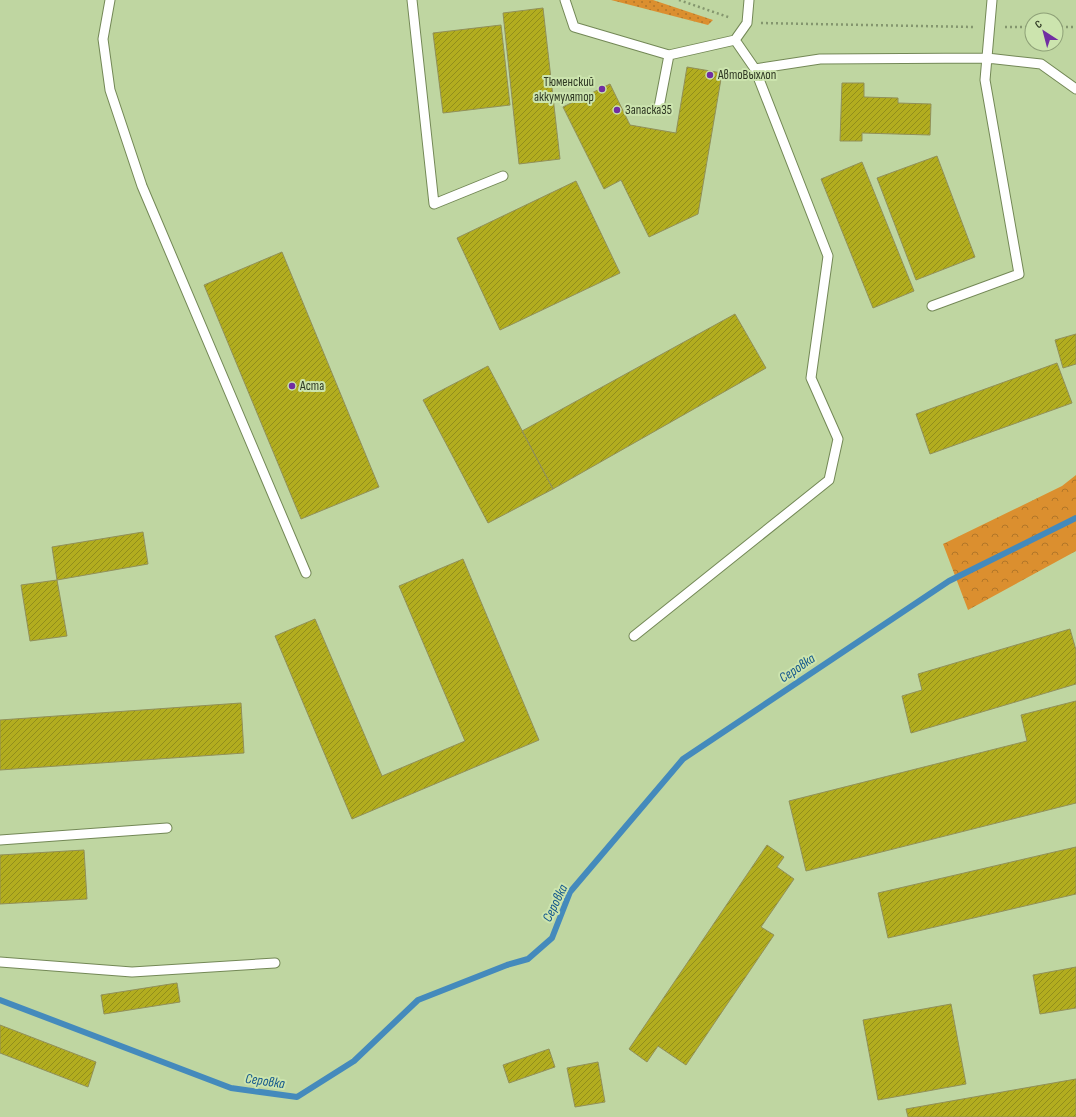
<svg xmlns="http://www.w3.org/2000/svg" width="1076" height="1117" font-family="'Sofia Sans Condensed',sans-serif">
<defs>
<pattern id="green-dots" width="8" height="8" patternUnits="userSpaceOnUse"><rect width="8" height="8" fill="#db8f2f"/><path d="M2 2h.1M6 6h.1" fill="none" stroke="#b27628" stroke-width="1.8" stroke-linecap="round"/></pattern>
<pattern id="forest-crowns" width="20" height="18" patternUnits="userSpaceOnUse"><rect width="20" height="18" fill="#db8f2f"/><path d="M2 6a3 3 0 1 1 6 0M12 15a3 3 0 1 1 6 0" fill="none" stroke="#b27628"/></pattern>
<pattern id="building-hatch" width="6" height="6" patternUnits="userSpaceOnUse"><rect width="6" height="6" fill="#b2ad1f"/><path d="M-1 1l2-2M0 6l6-6M5 7l2-2" fill="none" stroke="#918e1b"/></pattern>
</defs>
<rect width="100%" height="100%" fill="#bfd6a1"/>
<!-- green -->
<path fill="url(#green-dots)" d="M611 0H653L713 20 708 25Z"/>
<!-- forest -->
<path fill="url(#forest-crowns)" d="M1076 475V551L968 610 943 544 1062 486Z"/>
<g fill="none" stroke-linecap="round" stroke-linejoin="round">
<!-- stream -->
<path stroke="#448abc" stroke-width="6" d="M0 1000 231 1088 297 1097 354 1061 418 1000 507 965 528 959 552 938 570 892 683 759 949 581 1076 518"/>
</g>
<!-- building -->
<path fill="url(#building-hatch)" stroke="#919059" d="M543 8 560 159 519 164 503 13Z
M501 25 510 105 443 113 433 33Z
M687 67 722 73 698 214 649 237 621 180 604 189 563 107 610 84 630 125 676 133Z
M842 83H864V97L898 98V103L931 104 930 135 862 133V141H840Z
M937 156 975 257 916 280 877 178Z
M862 162 914 291 873 308 821 179Z
M576 181 620 273 500 330 457 238Z
M282 252 379 487 301 519 204 285Z
M735 314 766 368 553 489 522 431Z
M1076 334V364L1063 368 1055 340Z
M1057 363 1072 403 930 454 916 414Z
M488 366 553 489 488 523 423 400Z
M143 532 148 564 57 580 52 547Z
M463 559 539 740 352 819 275 636 315 619 382 776 465 741 399 586Z
M57 580 67 636 30 641 21 585Z
M1070 629 1076 650V684L911 733 902 696 922 690 918 674Z
M1076 701V803L806 871 789 801 1027 741 1021 715Z
M241 703 244 753 0 770V720Z
M767 845 784 857 777 867 794 879 761 927 774 935 686 1065 658 1046 647 1062 629 1049Z
M1076 847V894L888 938 878 893Z
M84 850 87 899 0 904V855Z
M1076 967V1008L1040 1014 1033 975Z
M177 983 180 1002 104 1014 101 995Z
M951 1004 966 1084 878 1100 863 1020Z
M0 1025 96 1062 88 1087 0 1053Z
M549 1049 555 1067 509 1083 503 1065Z
M598 1062 605 1102 575 1107 567 1068Z
M1076 1079V1117H908L906 1109Z"/>
<g fill="none" stroke-linecap="round" stroke-linejoin="round">
<!-- lane casing -->
<g stroke="#738856" stroke-width="11">
<path id="lane" d="M110 0 103 39 110 90 142 186 306 573
M412 0 434 204 503 176
M565 0 574 27 669 55 735 40 747 23 749 0
M755 69 820 59 987 58 1041 64 1076 89
M659 107 669 55
M932 306 1019 274 985 80 992 0
M634 636 829 480 838 439 811 378 828 256 755 69 735 40
M0 840 167 828
M0 962 132 972 275 963"/>
</g>
<!-- path -->
<path stroke="#84966e" stroke-width="2.5" stroke-dasharray="2 3" stroke-linecap="butt" d="M679 0 731 18
M761 23 974 27
M1005 27H1032
M1056 27H1076"/>
<!-- lane -->
<use href="#lane" stroke="#fff" stroke-width="9"/>
</g>
<!-- markers -->
<g fill="#712ea2" stroke="#cce4ae" stroke-width="1.5">
<circle cx="710" cy="75" r="4"/>
<circle cx="602" cy="89" r="4"/>
<circle cx="617" cy="110" r="4"/>
<circle cx="292" cy="386" r="4"/>
</g>
<g text-anchor="middle" dominant-baseline="central" stroke-width="4" stroke-linejoin="round" paint-order="stroke">
<!-- poi labels -->
<g font-size="13" fill="#303924" stroke="#cce4ae" text-anchor="start">
<text x="718" y="75">АвтоВыхлоп</text>
<text x="594" y="82" text-anchor="end">Тюменский<tspan x="594" dy="15">аккумулятор</tspan></text>
<text x="625" y="110">Запаска35</text>
<text x="300" y="386">Аста</text>
</g>
<!-- water labels -->
<g font-size="14" font-style="italic" fill="#14588c" stroke="#cce4ae">
<text transform="translate(797 668) rotate(-34)">Серовка</text>
<text transform="translate(555 903) rotate(-64)">Серовка</text>
<text transform="translate(265 1081) rotate(8)">Серовка</text>
</g>
</g>
<!-- north arrow -->
<g transform="translate(1044 32) rotate(324)"><circle r="19" fill="#cce4ae" stroke="#8ea077"/>
<path d="M0-3L7 15L0 10L-7 15Z" fill="#712ea2"/>
<text y="-6" font-size="11" font-weight="bold" text-anchor="middle" fill="#303924">С</text>
</g>
</svg>
